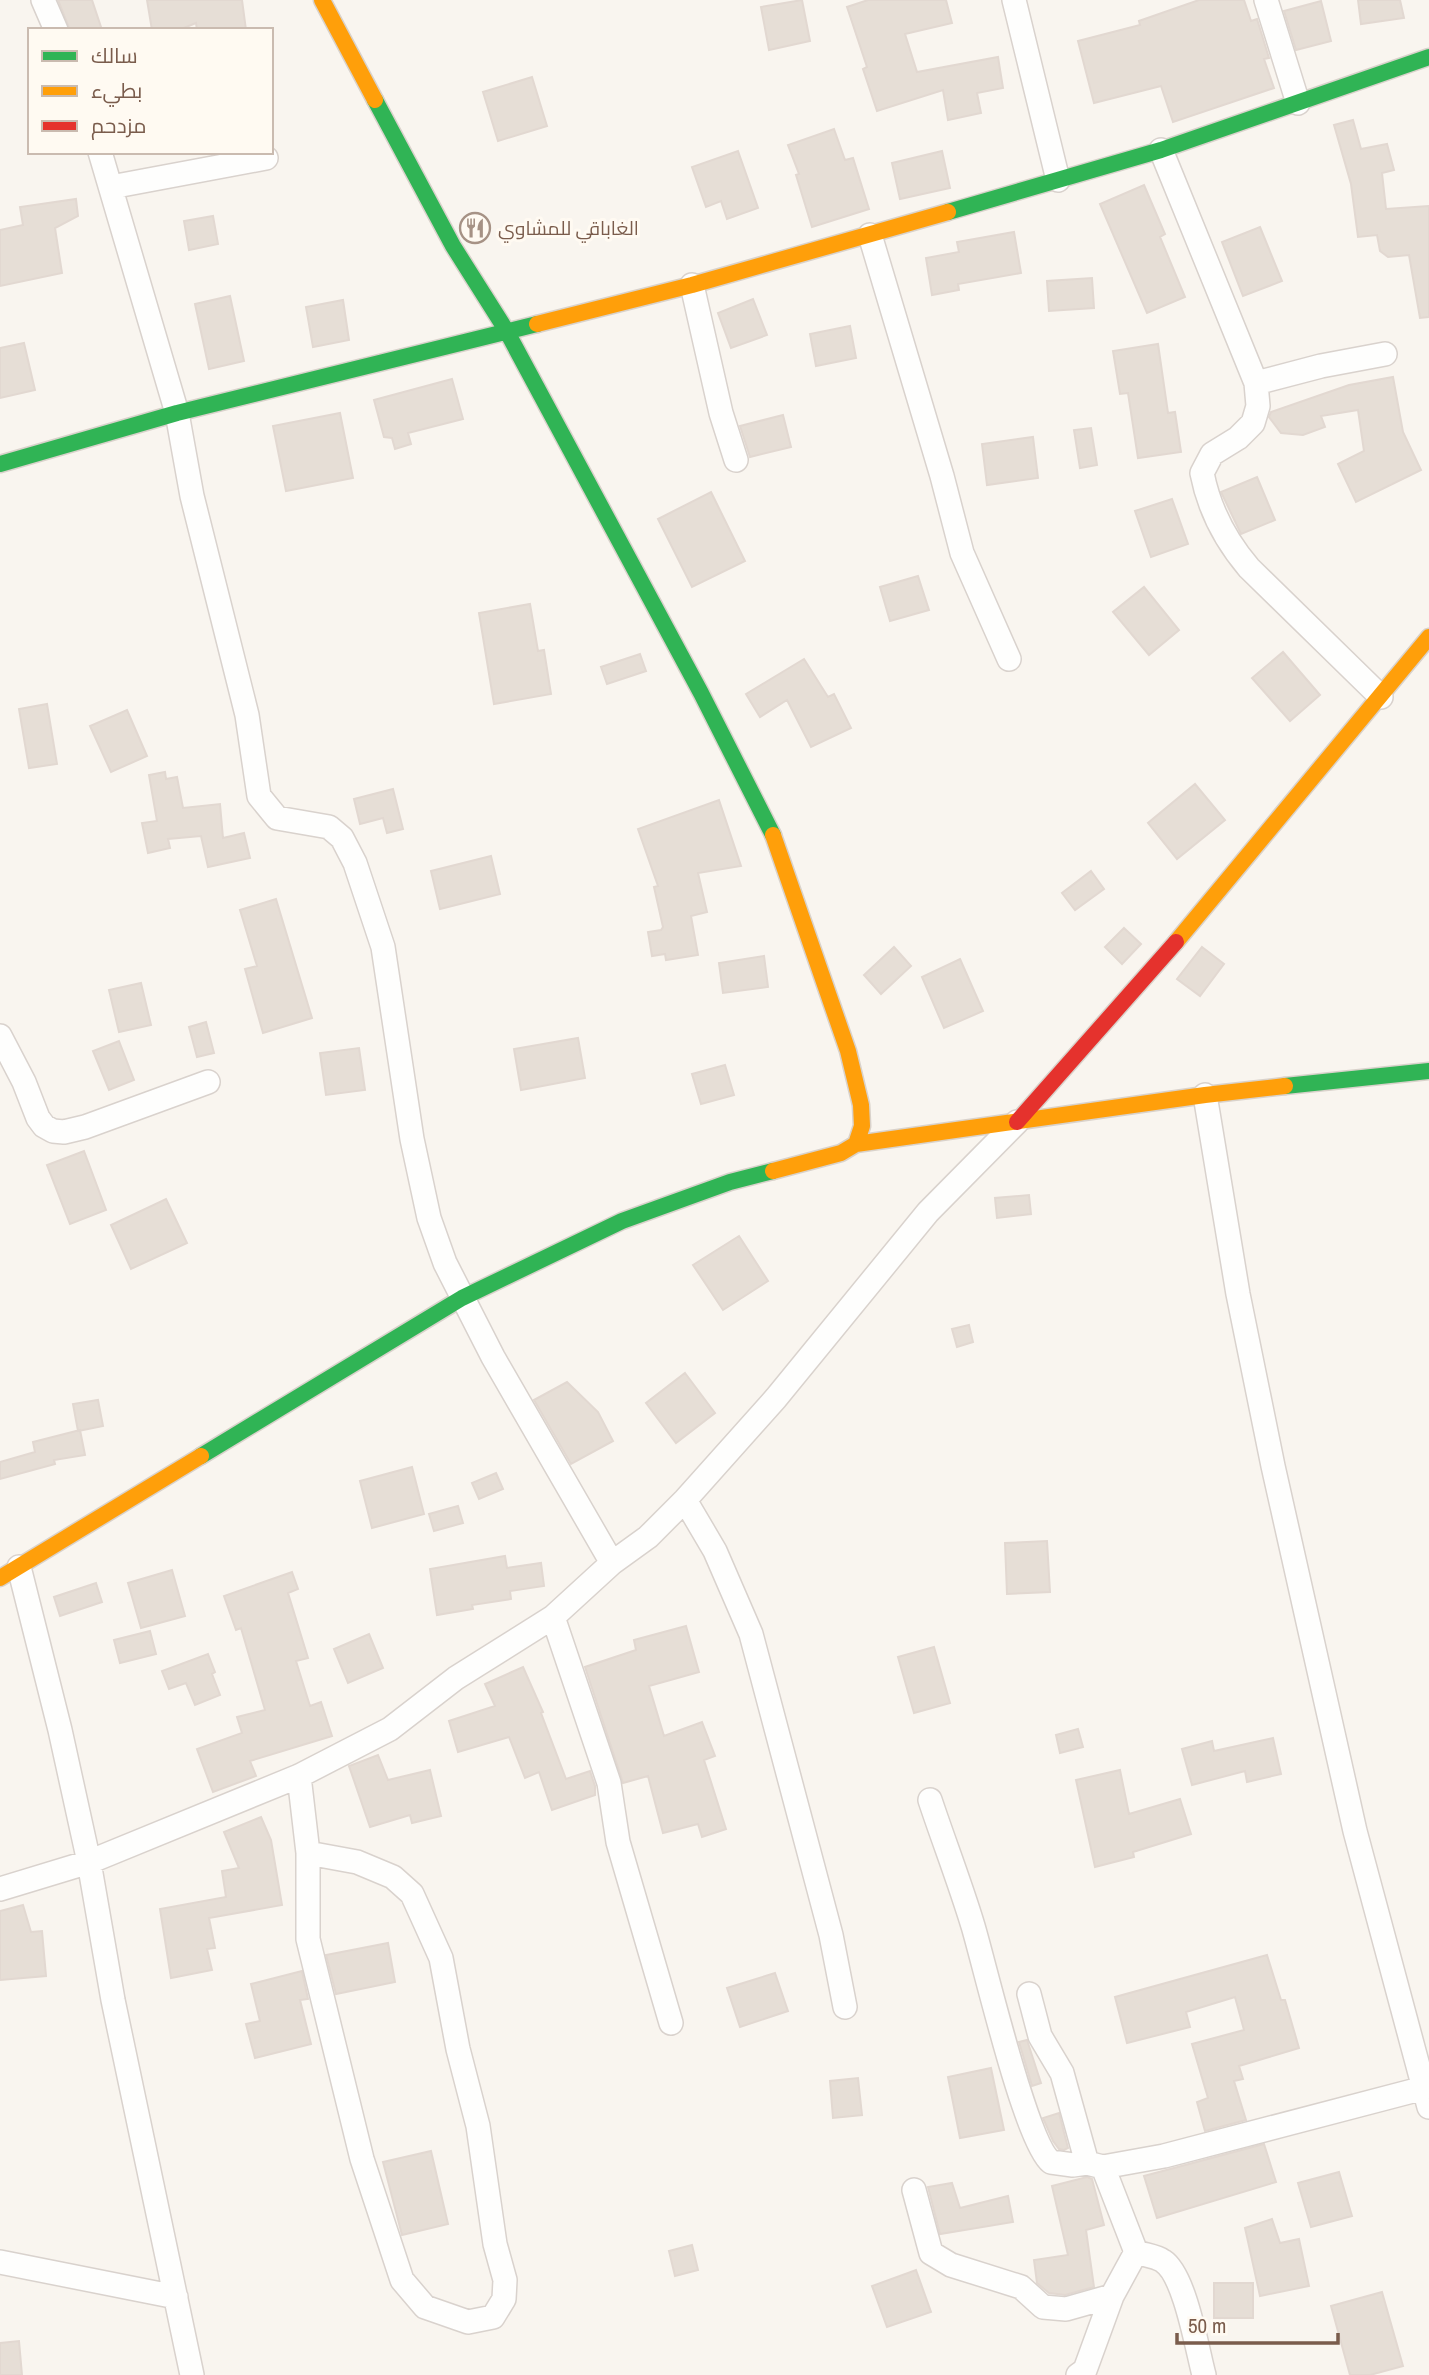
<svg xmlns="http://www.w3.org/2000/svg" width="1429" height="2375" font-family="'Archivo Narrow',Cairo,sans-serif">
<rect width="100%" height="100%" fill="#f9f5ef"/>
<!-- building -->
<path fill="#e6ded6" stroke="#e2d8d1" stroke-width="2" d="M58 0H92L102 30H70Z
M147 0H242L246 30H197L196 23 179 30H152Z
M802 0 810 41 769 50 761 7Z
M868 0H946L952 23 905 34 917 72 998 57 1003 88 977 93 981 113 948 120 943 90 877 111 863 69 867 67 847 7Z
M1199 0H1244L1251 21 1257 19 1269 58 1264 59 1274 88 1173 122 1161 86 1094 103 1078 41 1140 25 1139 21Z
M1358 0H1400L1404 18 1361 24Z
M1321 1 1331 41 1296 50 1284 11Z
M532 77 547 126 498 141 483 92Z
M1353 120 1361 149 1387 144 1394 170 1382 173 1386 209 1429 206V317L1420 318 1409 255 1388 257 1380 251 1377 235 1358 237 1351 184 1334 125Z
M834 129 845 160 853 158 869 209 812 227 796 175 799 174 788 145Z
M738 151 758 208 727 219 721 201 706 207 692 167Z
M942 151 950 188 900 199 892 163Z
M1144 185 1165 234 1160 237 1185 297 1147 313 1100 204Z
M76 199 78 216 55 228 62 273 0 286V230L23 225 20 207Z
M213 216 218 244 189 250 184 221Z
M1260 227 1282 281 1243 296 1222 242Z
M1014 232 1021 273 958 284 959 290 932 295 926 258 959 252 957 242Z
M1092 278 1094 308 1049 311 1047 281Z
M230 296 244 361 209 369 195 304Z
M753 299 767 335 731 348 718 313Z
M343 300 349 340 313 347 306 307Z
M850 326 856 358 816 366 810 334Z
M24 343 35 390 0 398V348Z
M1158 344 1168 413 1175 412 1181 452 1138 458 1128 393 1120 394 1113 351Z
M1393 377 1403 432 1421 470 1356 502 1338 464 1364 451 1358 410 1321 416 1325 427 1303 435 1281 433 1269 417 1271 412 1349 385Z
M452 379 463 419 408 433 411 444 395 449 392 438 384 437 374 400Z
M340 413 353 478 286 491 273 426Z
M783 415 791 447 750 457 740 426Z
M1091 428 1097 465 1080 468 1074 430Z
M1033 437 1038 478 987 485 982 444Z
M1257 477 1275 520 1241 534 1221 492Z
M711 492 745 561 692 587 658 519Z
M1172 499 1188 544 1151 557 1135 511Z
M918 576 929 610 890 621 880 587Z
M1144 587 1179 630 1149 655 1113 612Z
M530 604 538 651 544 650 551 694 494 704 479 613Z
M1283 652 1320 695 1290 721 1252 678Z
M640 654 646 671 607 684 601 667Z
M804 659 828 697 834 694 851 728 811 747 787 700 760 717 746 694Z
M47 704 57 764 29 768 19 709Z
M127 710 147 756 111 772 90 726Z
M165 772 166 779 177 777 183 808 220 804 223 838 244 833 250 858 208 867 201 836 168 839 170 848 148 853 142 823 157 821 149 775Z
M1195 784 1225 820 1177 859 1148 823Z
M393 789 403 829 387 833 383 818 360 824 354 799Z
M719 800 741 866 698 873 707 912 691 916 698 955 666 960 665 954 652 956 648 932 661 930 663 927 654 887 658 886 638 829Z
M491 856 500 894 440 909 431 871Z
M1091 871 1104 889 1075 910 1062 893Z
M276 899 312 1018 263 1033 245 969 257 966 240 910Z
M1124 928 1141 944 1122 964 1105 947Z
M894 947 911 966 881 994 864 975Z
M1202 947 1224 964 1200 996 1177 979Z
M764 956 768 987 723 993 719 963Z
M960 959 983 1011 944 1028 922 977Z
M141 983 151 1025 119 1032 109 990Z
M206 1022 214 1053 197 1057 189 1027Z
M578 1038 585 1078 521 1090 514 1049Z
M119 1041 134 1080 109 1090 93 1051Z
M359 1048 365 1090 326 1095 320 1053Z
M725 1065 734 1095 701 1104 692 1074Z
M84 1151 106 1210 70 1224 47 1165Z
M1029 1195 1031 1214 997 1218 995 1198Z
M166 1199 187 1243 131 1269 111 1225Z
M739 1236 768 1281 723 1310 693 1265Z
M969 1325 973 1342 957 1347 952 1329Z
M685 1373 715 1413 676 1443 646 1403Z
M567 1382 598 1412 613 1441 571 1464 534 1400Z
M98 1400 103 1426 78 1431 73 1404Z
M80 1430 85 1455 54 1460 55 1464 0 1479V1462L35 1452 33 1442Z
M412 1467 424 1514 372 1528 360 1481Z
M496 1473 503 1489 479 1499 472 1483Z
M458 1506 463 1523 434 1531 429 1514Z
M1047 1541 1050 1592 1007 1594 1005 1543Z
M505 1556 507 1568 541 1563 544 1586 510 1591 511 1599 472 1605 473 1609 437 1615 430 1569Z
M172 1570 185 1616 141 1628 128 1583Z
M292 1572 298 1589 288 1593 308 1658 296 1661 310 1706 321 1702 332 1736 250 1761 256 1776 213 1792 197 1749 242 1733 237 1717 265 1710 241 1628 236 1630 224 1596Z
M96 1583 102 1602 60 1616 54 1597Z
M686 1626 699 1672 649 1686 664 1736 702 1722 715 1756 704 1760 726 1829 702 1837 698 1824 663 1833 648 1776 623 1783 585 1667 636 1650 634 1640Z
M150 1631 156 1654 120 1663 114 1640Z
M369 1634 383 1668 348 1683 334 1649Z
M934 1647 950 1703 914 1713 898 1657Z
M208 1654 215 1672 212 1674 220 1695 195 1705 186 1683 169 1689 162 1671Z
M523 1667 543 1712 541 1713 566 1779 590 1771 595 1786V1795L552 1810 539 1772 525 1778 509 1737 458 1752 449 1721 495 1706 485 1684Z
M1078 1729 1083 1747 1060 1753 1056 1735Z
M1273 1738 1281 1774 1247 1782 1245 1771 1192 1785 1182 1749 1212 1741 1214 1751Z
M378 1755 388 1780 430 1770 441 1816 412 1823 410 1815 370 1827 349 1766Z
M1120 1770 1129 1814 1180 1799 1191 1834 1133 1852 1134 1857 1095 1867 1076 1780Z
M261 1817 271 1840 282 1905 209 1918 215 1948 207 1949 212 1970 171 1978 160 1909 226 1897 222 1871 239 1868 224 1832Z
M23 1905 31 1932 42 1931 46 1976 0 1980V1911Z
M388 1943 395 1982 336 1994 326 1955Z
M1267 1955 1281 2000H1285L1299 2048 1239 2066 1243 2079 1234 2081 1246 2120 1205 2131 1197 2102 1208 2098 1192 2044 1244 2030 1235 1997 1186 2012 1190 2027 1127 2043 1115 1997Z
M302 1971 308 1999 300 2000 311 2044 255 2058 246 2024 260 2021 251 1984Z
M775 1973 788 2011 740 2027 727 1988Z
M1027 2040 1041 2083 1032 2086 1019 2042Z
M991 2068 1004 2130 960 2138 948 2077Z
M858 2078 862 2115 833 2118 830 2081Z
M1059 2113 1068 2148 1064 2150 1059 2149 1053 2141 1043 2118Z
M1264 2144 1276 2182 1157 2218 1144 2176Z
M431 2151 448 2224 402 2235 383 2162Z
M1339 2172 1352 2216 1311 2227 1298 2183Z
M1087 2177 1092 2179 1104 2225 1086 2230 1094 2287 1065 2295 1049 2293 1037 2283 1034 2260 1068 2255 1052 2186Z
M952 2183 960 2208 1008 2196 1013 2222 940 2234 928 2187Z
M1272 2219 1280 2243 1299 2239 1309 2286 1260 2296 1245 2228Z
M692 2245 698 2270 675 2276 669 2251Z
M916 2270 931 2312 887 2327 872 2286Z
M1214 2283H1253V2318H1214Z
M1382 2292 1403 2366 1370 2375H1350L1331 2306Z
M19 2341 22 2375H0V2343Z"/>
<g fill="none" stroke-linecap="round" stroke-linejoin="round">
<!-- street casing -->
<g stroke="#d9d2cd" stroke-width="26">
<path id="street" d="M43 0 56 30
M1014 0 1058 180
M1266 0 1298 103
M1161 150 1256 383 1321 366 1385 354
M100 152 177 413 192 496 247 715 259 796 277 818 329 827 342 838 355 863 383 947 412 1139 429 1218 445 1263 493 1357 612 1563
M111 187 266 158
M870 235 942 476 962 553 1009 659
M692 285 721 413 736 460
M1256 383 1258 406 1253 423 1238 438 1212 454 1202 473C1209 509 1226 541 1249 568L1381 697
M0 1036 24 1082 38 1118 44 1126 53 1131 64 1132 85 1127 208 1082
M1205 1095 1238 1294 1273 1466 1355 1831 1429 2107
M685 1500 715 1551 751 1634 831 1935 845 2007
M19 1567 60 1730 89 1862 113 2000 192 2375
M553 1617 609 1783 618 1842 671 2023
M299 1776 308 1853V1939L362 2159 402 2280 425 2307 468 2322 493 2317 504 2299 505 2280 495 2244 478 2126 458 2049 441 1958 412 1894 393 1877 357 1862 308 1853
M930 1800C944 1842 960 1883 973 1926 985 1966 1026 2143 1051 2162L1073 2165 1087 2163 1103 2167 1164 2156 1424 2088
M0 1889 89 1862 299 1776 390 1729 456 1678 553 1617 612 1563 648 1537 685 1500 776 1398 928 1212 1017 1122
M1029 1994 1040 2036 1062 2073 1087 2163
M1103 2167 1136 2252C1144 2255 1156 2256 1163 2261 1185 2275 1197 2349 1204 2375
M914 2190 931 2253 951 2265 1021 2287 1043 2307 1066 2309 1112 2296
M0 2262 176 2297
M1078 2375 1085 2370 1112 2296 1136 2252"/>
</g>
<!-- fast casing -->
<g stroke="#d9d2cb" stroke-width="19">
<path id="fast" d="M375 100 453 246 506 330 701 693 773 835
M948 212 1161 150 1429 57
M0 464 177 413 537 324
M1285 1086 1429 1071
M201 1456 462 1298 622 1221 730 1182 773 1171"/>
</g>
<!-- slow casing -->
<g stroke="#d9d2cb" stroke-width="19">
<path id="slow" d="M322 0 375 100
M537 324 692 285 948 212
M1176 942 1429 637
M856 1144 1205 1095 1285 1086
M773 1171 841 1153 856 1144 862 1126 861 1105 848 1051 773 835
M0 1578 201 1456"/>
</g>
<!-- jam casing -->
<g stroke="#d9d2cb" stroke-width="19">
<path id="jam" d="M1017 1122 1176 942"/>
</g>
<!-- street -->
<use href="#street" stroke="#fefefd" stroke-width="23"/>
<!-- fast -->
<use href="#fast" stroke="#30b455" stroke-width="16"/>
<!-- slow -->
<use href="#slow" stroke="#ff9f0a" stroke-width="16"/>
<!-- jam -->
<use href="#jam" stroke="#e5322d" stroke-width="16"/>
</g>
<!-- icons -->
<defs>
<g id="restaurant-ring" transform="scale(1.575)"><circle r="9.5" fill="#fffaf2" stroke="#a69285" stroke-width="1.5"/><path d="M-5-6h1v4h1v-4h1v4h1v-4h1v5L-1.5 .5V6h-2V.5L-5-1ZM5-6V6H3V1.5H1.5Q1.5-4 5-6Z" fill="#a69285"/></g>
</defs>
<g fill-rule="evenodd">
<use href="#restaurant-ring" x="475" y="228"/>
</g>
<g text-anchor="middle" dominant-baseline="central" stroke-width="6" stroke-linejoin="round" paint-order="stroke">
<!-- poi labels -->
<g font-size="19" fill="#7a5c4c" stroke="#fffaf2" text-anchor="start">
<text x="498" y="228">الغاباقي للمشاوي</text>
</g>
</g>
<!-- legend -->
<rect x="28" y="28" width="245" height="126" fill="#fffaf2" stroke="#cabbb0" stroke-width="2"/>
<rect x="42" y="51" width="35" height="10" fill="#30b455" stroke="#cabbb0" stroke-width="2"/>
<text x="91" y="63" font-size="21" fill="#7a5c4c">سالك</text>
<rect x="42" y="86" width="35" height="10" fill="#ff9f0a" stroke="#cabbb0" stroke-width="2"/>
<text x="91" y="98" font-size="21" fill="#7a5c4c">بطيء</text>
<rect x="42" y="121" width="35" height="10" fill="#e5322d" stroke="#cabbb0" stroke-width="2"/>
<text x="91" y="133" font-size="21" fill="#7a5c4c">مزدحم</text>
<!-- scale -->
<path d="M1177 2333v10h161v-10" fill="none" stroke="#7a5c4c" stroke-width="3.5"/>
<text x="1188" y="2333" font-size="21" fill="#7a5c4c" stroke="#fffaf2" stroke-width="5" paint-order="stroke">50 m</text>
</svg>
